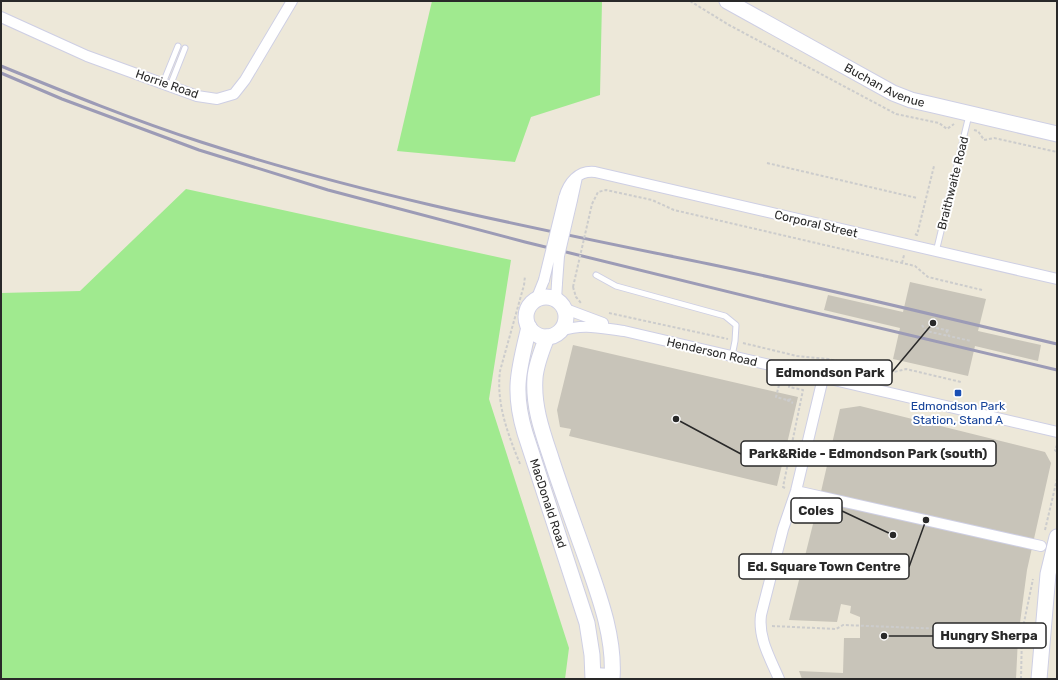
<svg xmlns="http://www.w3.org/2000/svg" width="1058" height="680" font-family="Rubik,sans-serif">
<rect width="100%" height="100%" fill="#ede8d9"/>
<!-- green -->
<path fill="#a0ea8f" d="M432 1H602L600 95 531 117 515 162 397 151Z
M186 189 511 260 489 399 569 648 565 679H1V293L80 291Z"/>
<!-- building -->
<path fill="#c8c4b9" d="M910 282 986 299 978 331 1041 345 1038 361 975 346 968 376 893 359 900 328 824 310 828 295 903 312Z
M573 345 798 397 777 486 569 436 571 429 560 427 557 410Z
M860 406 1045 452 1051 463 1027 570 1018 638 1016 679H802L799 671 843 673 844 638H860V617L850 613 851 606 841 604 837 622 789 620 820 496 840 409Z"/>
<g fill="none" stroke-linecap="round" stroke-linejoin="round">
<!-- lane casing -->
<g stroke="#cecfe4" stroke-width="7">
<path id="lane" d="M163 83 178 46
M170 86 185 48
M936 252 969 115
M596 275 616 286 725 316 736 325 735 341 732 356"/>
</g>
<!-- street casing -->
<g stroke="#cecfe4" stroke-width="12">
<path id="street" d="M1 17 87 56 197 96 217 99 234 94 245 80 292 1
M564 198C568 183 578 170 595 172L1057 279
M572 200 577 177
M536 300 544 280
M556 300 557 283
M563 308 603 323
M560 331C584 323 600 328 624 331L1057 432
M796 491 1041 546
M593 673 612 674
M779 679C770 658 758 638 761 615L783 529 796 491 823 378"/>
</g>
<!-- secondary casing -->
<g stroke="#cecfe4" stroke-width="17">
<g id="secondary">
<path id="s1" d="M727 1 893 93 911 100 933 105 1057 134"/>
<circle cx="546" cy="317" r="20"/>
<path id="s2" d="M529 327C519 369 512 390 525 433L587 623 592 655 593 679"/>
<path d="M547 337C542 350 536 364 535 378 533 406 542 431 551 458 562 492 575 527 587 561 600 598 615 639 612 679"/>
<path d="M1039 679 1048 574 1057 537"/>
</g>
</g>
<!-- path -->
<path stroke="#ccc" stroke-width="2" stroke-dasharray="3 2" stroke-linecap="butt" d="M690 1 729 25 896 114 939 123 947 129 954 124
M974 130 978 131 984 140 994 138 1057 152
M767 163 917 198
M592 204 598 192 606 190 652 200 674 210 915 266 928 277 982 290
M915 234 917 235 934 166
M902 263 904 255
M573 287 576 297 581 303
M609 313 728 339
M922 325 926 331 949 336
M936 328 951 331
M946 330 949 336 971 341
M743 343 797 356 828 359 890 373 906 369 961 382
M779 385 776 397 787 400 793 399
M787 400 793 403
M1057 445 1055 450 1057 452
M520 464C508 434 496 404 500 371L524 285 525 276
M785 488 783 487 803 390 789 387 791 379
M1045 530 1057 479
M772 626 836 629 843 625 1022 632
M1021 679 1022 632 1033 579"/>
<!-- lane -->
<use href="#lane" stroke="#fff" stroke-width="5"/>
<!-- street -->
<use href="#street" stroke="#fff" stroke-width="10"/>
<!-- secondary -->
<use href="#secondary" stroke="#fff" stroke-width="15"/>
<!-- rail -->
<path stroke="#9c9bb6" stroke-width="3" d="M1 66C67 93 133 120 201 142 367 196 538 229 709 264 825 288 941 317 1057 344
M1 73 62 99 199 150 328 190 525 242 795 308 1057 370"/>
<!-- street-bridge casing -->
<g stroke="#cecfe4" stroke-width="12" stroke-linecap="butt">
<path id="street-bridge" d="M544 280 564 198
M557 283 559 256 572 200"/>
</g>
<!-- path-bridge -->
<path stroke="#ccc" stroke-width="2" stroke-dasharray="3 2" stroke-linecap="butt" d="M573 287 592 204"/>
<!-- street-bridge -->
<use href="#street-bridge" stroke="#fff" stroke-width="10"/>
</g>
<!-- markers -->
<rect fill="#1a4fb4" stroke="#fff" stroke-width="1.5" x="954" y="389" width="8" height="8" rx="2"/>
<g text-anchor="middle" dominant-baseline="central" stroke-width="4" stroke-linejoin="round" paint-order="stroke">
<!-- street labels -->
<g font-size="12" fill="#292929" stroke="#fff">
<text transform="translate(167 84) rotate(19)">Horrie Road</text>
<text stroke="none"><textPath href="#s1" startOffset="179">Buchan Avenue</textPath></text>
<text transform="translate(953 183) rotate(-76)">Braithwaite Road</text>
<text transform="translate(816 224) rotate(13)">Corporal Street</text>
<text transform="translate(712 352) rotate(13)">Henderson Road</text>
<text stroke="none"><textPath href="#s2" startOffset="182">MacDonald Road</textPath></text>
</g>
<!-- transit labels -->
<g font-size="12" fill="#164399" stroke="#fff">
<text x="958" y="406">Edmondson Park<tspan x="958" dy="14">Station, Stand A</tspan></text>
</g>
</g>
<!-- callouts -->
<path fill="none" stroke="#292929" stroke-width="1.5" d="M933 323L892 372M676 419L741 454M893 535L842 511M926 520L909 567M884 636L933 636"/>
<g fill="#292929" stroke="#fff" stroke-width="1.5">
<circle cx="933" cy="323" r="4"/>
<circle cx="676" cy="419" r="4"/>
<circle cx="893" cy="535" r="4"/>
<circle cx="926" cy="520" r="4"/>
<circle cx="884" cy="636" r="4"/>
</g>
<g fill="#fff" stroke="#292929" stroke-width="1.5">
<rect x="767" y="360" width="125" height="25" rx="4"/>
<rect x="741" y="441" width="255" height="25" rx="4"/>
<rect x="791" y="498" width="51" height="25" rx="4"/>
<rect x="739" y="554" width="170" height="25" rx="4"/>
<rect x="933" y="623" width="113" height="25" rx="4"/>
</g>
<g font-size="13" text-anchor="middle" font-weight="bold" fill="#292929">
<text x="830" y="377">Edmondson Park</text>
<text x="868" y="458">Park&amp;Ride - Edmondson Park (south)</text>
<text x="816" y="515">Coles</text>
<text x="824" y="571">Ed. Square Town Centre</text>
<text x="989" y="640">Hungry Sherpa</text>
</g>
<!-- border -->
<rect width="1058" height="680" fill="none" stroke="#292929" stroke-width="4"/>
</svg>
